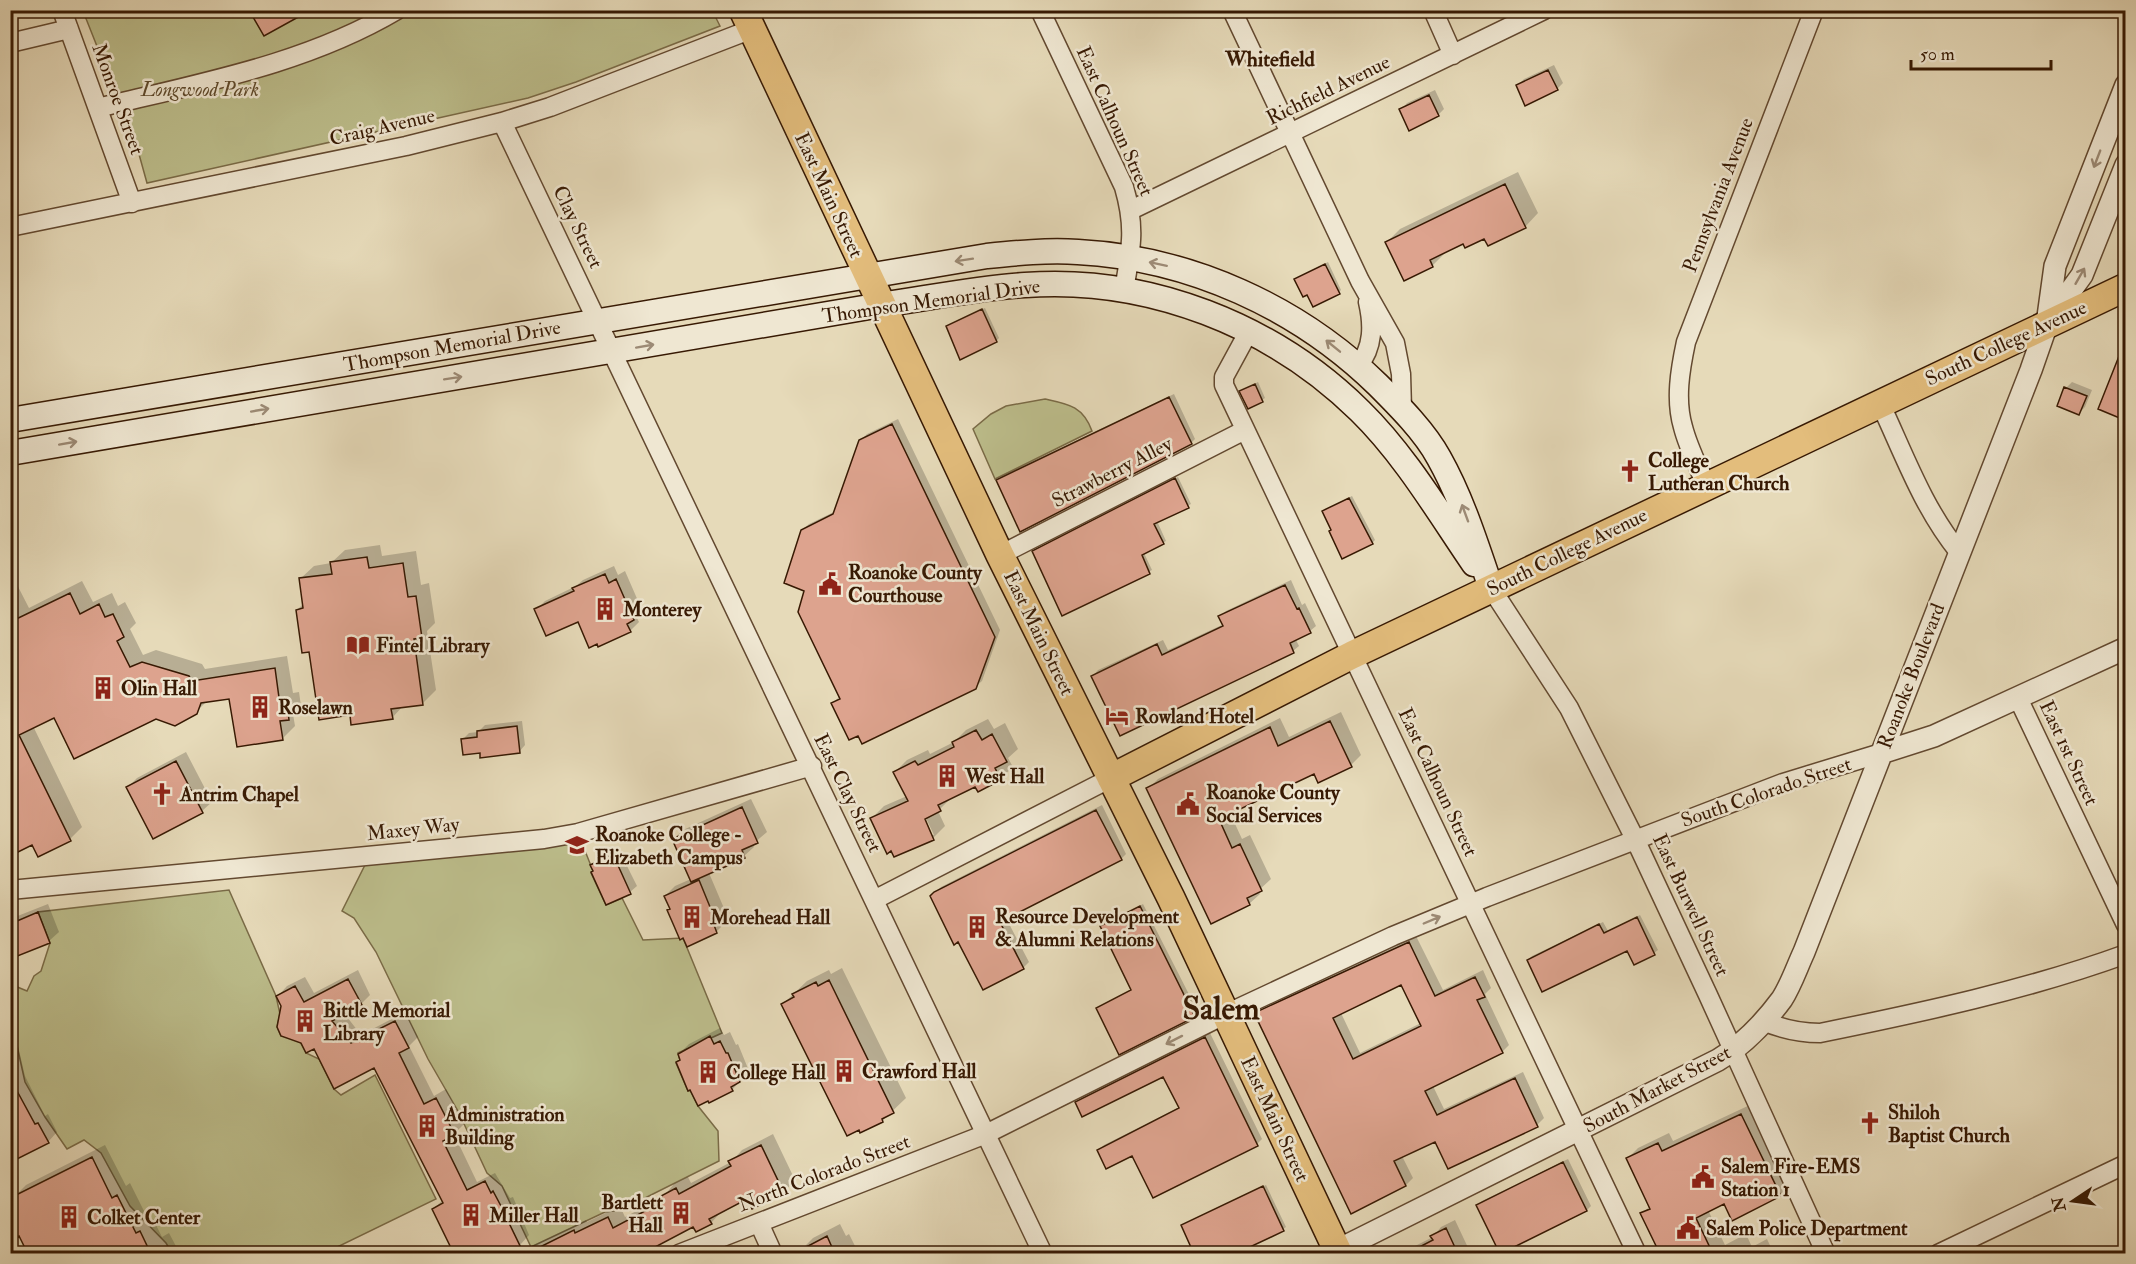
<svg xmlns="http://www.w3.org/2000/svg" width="2136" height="1264" font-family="'IM FELL Double Pica',serif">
<rect width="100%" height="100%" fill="#e6dab9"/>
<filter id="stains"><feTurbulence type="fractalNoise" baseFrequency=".00333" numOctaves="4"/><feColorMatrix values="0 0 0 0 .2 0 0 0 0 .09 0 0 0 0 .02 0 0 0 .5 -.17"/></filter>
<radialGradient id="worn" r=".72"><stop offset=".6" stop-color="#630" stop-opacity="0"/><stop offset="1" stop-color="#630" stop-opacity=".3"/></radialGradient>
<!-- green -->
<path fill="#bcbd8b" stroke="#7a6b47" stroke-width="1.5" d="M712 10 720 26 576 82 528 98 147 183 137 147 83 11Z
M1045 399C1068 404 1083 406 1092 431L995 479 973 429 991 414 1006 406Z
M578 833 593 871 591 873 606 905 622 898 643 940 683 938 722 1033 678 1053 680 1060 676 1063 688 1091 690 1090 698 1106 718 1131 719 1161 621 1210 605 1212 531 1247 502 1186 487 1173 458 1111 428 1059 376 952 354 918 342 911 370 855Z
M229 890 276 996 280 1014 277 1027 281 1036 298 1038 306 1053 319 1059 334 1089 341 1095 375 1075 436 1199 325 1253H172L166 1243 130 1206 101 1153 84 1140 67 1149 45 1117 25 1082 11 1019 10 984 27 991 34 976 41 971 50 943 38 912Z"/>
<!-- shadow -->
<path fill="#0003" fill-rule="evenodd" d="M1554 65 1563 83 1557 89 1517 86 1524 79Z
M1435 90 1444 109 1438 115 1401 110 1407 103Z
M1518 172 1538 213 1525 227 1488 244 1485 237 1464 242 1446 252 1432 266 1405 279 1387 242 1400 229Z
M1328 262 1341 290 1339 292 1308 293 1296 279Z
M985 308 999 338 996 341 951 324Z
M1258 382 1265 398 1262 400 1241 391Z
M2072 382 2092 390 2085 407 2079 413 2066 388Z
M1174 394 1195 439 1191 443 997 480 1002 476Z
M898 419 1000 630 982 681 975 687 858 734 833 703 839 697 805 590 802 530 809 524 836 511 860 441 867 434Z
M1178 477 1191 504 1157 521 1166 541 1144 553 1152 570 1063 614 1036 549Z
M1352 496 1375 540 1372 543 1332 530 1323 511Z
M380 545 382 556 416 551 421 585 429 583 435 623 427 631 436 690 423 703 403 706 392 718 351 714 310 650 297 610 304 603 300 579 314 566 331 563 345 550Z
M614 566 618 575 625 571 642 610 636 616 639 622 630 631 536 610 545 601 576 586 583 580Z
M10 571 29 608 82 581 93 602 112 593 118 606 125 602 136 623 130 629 143 655 156 650 202 664 205 669 287 656 293 693 299 692 301 706 293 714 295 726 283 738 230 697 208 700 196 712 156 717 55 716 33 726 82 827 70 839 33 843 10 853Z
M1291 580 1302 605 1305 603 1316 626 1310 631 1295 638 1299 646 1293 651 1120 734 1093 676 1098 670 1163 640 1168 650 1224 624 1220 616 1226 611Z
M1341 712 1361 755 1351 765 1319 781 1314 772 1230 813 1242 839 1250 835 1271 879 1258 891 1260 894 1249 904 1212 922 1148 789 1158 779 1280 718 1289 737Z
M988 719 994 729 1005 723 1018 749 1008 758 1013 767 1000 779 976 785 952 797 938 811 945 826 933 838 872 818 884 806 907 796 895 772 907 760 928 750 930 754 954 742 966 730ZM923 812 934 835H930L920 813Z
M522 721 525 745 519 752 481 751 462 740 469 733 478 732 485 725Z
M186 752 212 802 202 811 154 837 127 788 137 778Z
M751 799 767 832 753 844 754 847 744 856 709 873 726 913 723 915 726 922 716 932 671 908 665 896 675 886 691 879 673 840 683 830Z
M1102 805 1126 854 1121 859 1006 918 1029 962 1023 968 983 988 959 940 931 897 941 887Z
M618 851 620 857 622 856 637 886 630 892 607 903 592 866 598 859Z
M48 904 59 932 49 941 12 956 10 960V919Z
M1143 904 1198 1012 1194 1016 1120 1053 1098 1008 1133 989 1102 926Z
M1640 915 1658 950 1654 953 1628 949 1528 960 1532 956 1603 922 1608 931Z
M1416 936 1443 990 1483 970 1491 988 1485 994 1509 1045 1502 1052 1433 1086 1444 1109 1523 1072 1544 1118 1537 1125 1436 1140 1402 1156 1413 1178 1406 1185 1256 1014 1263 1007ZM1401 983 1421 1023 1360 1053 1341 1013Z
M842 968 906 1098 882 1121 783 1004 807 981 829 970 831 974Z
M358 970 370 995 361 1004 344 1013 361 1035 405 1012 418 1037 409 1046 434 1096 446 1089 464 1124 454 1134 477 1182 495 1173 510 1198 513 1197 529 1235 520 1245 503 1254 433 1209 443 1200 375 1066 315 1047 283 1006 278 996 287 986 305 977 314 993Z
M10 1011 25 1076 45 1116 48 1114 57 1132 48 1142 10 1147Z
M720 1028 724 1035 730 1032 736 1045 738 1044 749 1071 732 1090 682 1059 679 1054 689 1044Z
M1210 1033 1262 1139 1257 1144 1133 1154 1099 1150 1104 1145 1180 1107 1164 1075 1077 1102 1082 1097Z
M1752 1104 1791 1184 1780 1195 1725 1202 1708 1210 1725 1245 1746 1234 1752 1247 1767 1239 1774 1254H1661L1642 1214 1650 1206 1627 1159 1638 1148 1669 1133 1673 1141Z
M773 1134 795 1180 784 1192 752 1207 748 1197 722 1211 711 1223 693 1225 652 1247 653 1249 649 1254H522L527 1248 586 1220 587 1222 620 1206 625 1217 663 1197 674 1184 688 1177 691 1183 731 1162 742 1150Z
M105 1145 126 1186 130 1183 149 1221 153 1219 162 1237 169 1233 178 1250 174 1254H29L16 1195 26 1185Z
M1568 1159 1591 1206 1587 1210 1501 1252 1478 1205 1482 1201Z
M1266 1185 1286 1227 1283 1229 1183 1225Z
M1455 1220 1471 1254H1399L1433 1237 1441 1227Z
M840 1224 846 1236 849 1234 859 1254H802L800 1251 813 1238Z"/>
<!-- building -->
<path fill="#dda38e" stroke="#371903" stroke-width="1.5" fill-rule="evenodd" d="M249 10H311L264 36Z
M1548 70 1558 90 1525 106 1516 85Z
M1429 95 1439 116 1409 131 1399 109Z
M1505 184 1526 228 1488 246 1484 239 1465 248 1463 244 1430 260 1433 267 1404 281 1385 242Z
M1325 264 1340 294 1313 307 1307 295 1303 297 1294 279Z
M982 309 997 342 960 360 946 326Z
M2125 341 2126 411 2122 419 2098 409Z
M1255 384 1263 402 1248 409 1239 391Z
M2064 387 2087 396 2079 415 2057 406Z
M1169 397 1192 444 1020 532 996 480Z
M892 424 995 637 976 689 862 744 858 736 849 740 831 703 840 699 798 612 804 591 784 583 801 530 833 514 859 440Z
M1175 478 1189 508 1154 524 1164 544 1142 555 1150 574 1062 616 1032 551Z
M1349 498 1373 544 1342 559 1329 531 1331 530 1322 511Z
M367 557 369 568 403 563 408 597 416 596 422 638 414 639 423 705 391 709 393 719 351 725 350 715 319 720 309 652 302 653 296 610 303 608 299 578 332 574 330 562Z
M605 574 609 583 616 579 634 620 627 624 631 632 598 647 597 644 589 648 578 622 546 636 534 609 574 591 572 588Z
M1285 585 1297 609 1299 608 1311 633 1290 643 1294 653 1120 736 1091 676 1157 644 1162 655 1223 626 1218 616Z
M70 593 80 614 99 604 105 617 113 614 124 637 117 641 130 667 142 662 189 676 192 681 275 668 280 705 287 704 289 720 280 721 283 740 237 747 229 699 201 703 197 714 175 726 156 719 74 759 54 718 19 735 71 841 38 857 32 845 10 856V622Z
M1330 721 1352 767 1318 783 1314 774 1219 819 1232 848 1240 844 1262 891 1247 898 1250 905 1211 924 1146 788 1270 727 1278 746Z
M517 726 520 753 480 758V753L463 755 461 739 477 737V731Z
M976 730 982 740 992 734 1007 762 995 768 1001 780 978 792 975 787 938 805 941 811 925 819 934 840 894 857 891 851 887 854 870 818 908 801 893 772 915 761 918 765 954 747 952 742Z
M176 761 203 813 153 839 126 787Z
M742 807 758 843 742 850 745 858 691 882 672 839Z
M1096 810 1122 860 1000 922 1024 969 983 990 958 942 954 945 930 896 934 892Z
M611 856 614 862 616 861 631 894 606 905 591 872 593 871 590 865Z
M699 880 717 924 714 925 717 933 687 947 683 938 680 940 674 926 667 910 670 909 664 896Z
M1140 906 1195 1017 1119 1055 1096 1008 1131 990 1100 926Z
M38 912 50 943 10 959V924Z
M1637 917 1655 955 1634 965 1627 951 1542 992 1527 960 1599 924 1604 933Z
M1409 942 1435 996 1475 977 1485 997 1477 1000 1503 1053 1425 1091 1437 1115 1515 1078 1538 1127 1448 1169 1435 1142 1394 1161 1406 1186 1351 1214 1254 1013ZM1401 985 1421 1026 1353 1059 1333 1018Z
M348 979 362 1005 332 1021 351 1043 395 1021 409 1048 399 1053 424 1104 436 1098 455 1135 443 1141 467 1190 485 1181 491 1193 493 1191 501 1206 503 1205 509 1218 507 1219 524 1254H454L432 1209 443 1203 374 1068 334 1089 314 1049 306 1053 301 1043 281 1036 277 1027 281 1006 276 996 295 986 304 1002Z
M829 980 894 1113 882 1119 883 1122 860 1133 859 1130 847 1136 781 1004 794 997 792 994 816 982 818 986Z
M710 1036 714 1044 720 1041 726 1053H728L740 1082 731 1087 733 1091 709 1103 708 1101 698 1106 690 1090 688 1091 676 1062 680 1060 678 1054Z
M1205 1037 1258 1146 1153 1198 1132 1156 1106 1169 1097 1150 1179 1108 1163 1077 1082 1117 1075 1102Z
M10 1078 35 1124 38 1123 49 1143 15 1160 10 1150Z
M1741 1114 1781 1196 1732 1221 1724 1204 1696 1218 1713 1254H1660L1640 1213 1650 1209 1626 1158 1658 1143 1662 1151Z
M761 1145 784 1193 752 1209 747 1199 709 1219 712 1224 696 1232 693 1227 642 1254H526L574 1230 575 1233 608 1217 613 1228 664 1201 661 1196 676 1188 679 1194 731 1166 728 1161Z
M92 1157 112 1198 117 1195 136 1233 140 1231 151 1254H28L19 1236 10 1240V1198Z
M1563 1162 1587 1211 1500 1254 1476 1205Z
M1263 1186 1284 1231 1235 1254H1194L1181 1225Z
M1446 1228 1458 1254H1406L1433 1240 1430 1236Z
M827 1236 835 1254H793Z"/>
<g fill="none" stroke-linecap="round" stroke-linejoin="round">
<!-- minor casing -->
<g stroke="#634930" stroke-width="21">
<path id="minor" d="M62 10 132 203
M1040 10 1124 187C1136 228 1131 249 1124 290
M1232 10 1360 281 1395 343 1401 374 1402 409
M1433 10 1453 55
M10 43 69 29
M98 108C200 83 306 64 397 10
M502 122 1043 1254
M1131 210 1544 10
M10 227 406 146 502 122 550 107 752 29
M1249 331 1224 377V385L1637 1254
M1358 366C1374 347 1373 324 1368 302
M1880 403C1904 454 1923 508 1959 552
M1706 485C1698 466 1688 447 1683 427 1675 400 1680 370 1686 342L1814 10
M1000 555 1245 430
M1491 588 1569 708 1635 839 1708 995 1826 1254
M2018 698 2126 925
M10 890 544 839 578 833 812 766
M874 900 1111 778
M1763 1021C1782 1029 1800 1033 1820 1033 1923 1012 2027 990 2126 954
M759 1223 773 1254
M679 1254 986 1134 1226 1014 1393 936 1487 897 1783 783 1881 753
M1938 1254 2126 1164"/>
</g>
<!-- tertiary casing -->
<g stroke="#634930" stroke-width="24">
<path id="tertiary" d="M2051 318 2082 275 2126 165
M1881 753 1934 736 2126 648
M1338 1250 1718 1060C1743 1045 1765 1022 1782 999 1791 985 1797 967 1804 952L2031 370 2047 324 2055 266 2126 85"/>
</g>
<!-- secondary casing -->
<g stroke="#371903" stroke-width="27">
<path id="secondary" d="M10 420 987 256C1017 253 1047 250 1078 252 1190 258 1298 307 1378 385 1399 406 1425 432 1439 458 1462 499 1476 544 1491 588
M10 453 881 305C929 298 977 288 1025 285 1148 276 1273 325 1360 411 1405 455 1439 513 1474 564"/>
</g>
<!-- primary casing -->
<g stroke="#371903" stroke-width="30">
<path id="primary" d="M743 10 1000 555 1171 898 1339 1254
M1111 778 1352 655 2126 287"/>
</g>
<!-- minor -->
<use href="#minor" stroke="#efe7d2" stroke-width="18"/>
<!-- tertiary -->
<use href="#tertiary" stroke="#efe7d2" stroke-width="21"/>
<!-- secondary -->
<use href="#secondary" stroke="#efe7d2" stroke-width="24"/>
<!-- primary -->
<use href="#primary" stroke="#e3bd7c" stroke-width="27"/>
</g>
<!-- one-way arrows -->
<defs><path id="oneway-shaft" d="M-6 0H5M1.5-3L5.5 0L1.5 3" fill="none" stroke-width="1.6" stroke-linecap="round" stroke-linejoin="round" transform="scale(1.5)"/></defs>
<g stroke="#9c8a75">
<use href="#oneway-shaft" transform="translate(2097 159) rotate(111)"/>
<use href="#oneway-shaft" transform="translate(964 260) rotate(171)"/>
<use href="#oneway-shaft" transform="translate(1158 264) rotate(-168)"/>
<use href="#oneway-shaft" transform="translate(2080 276) rotate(-60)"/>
<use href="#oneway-shaft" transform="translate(645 346) rotate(-10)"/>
<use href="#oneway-shaft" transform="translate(1333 346) rotate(-141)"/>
<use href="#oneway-shaft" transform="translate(453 378) rotate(-9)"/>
<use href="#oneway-shaft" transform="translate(260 410) rotate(-10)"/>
<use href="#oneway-shaft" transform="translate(68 443) rotate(-10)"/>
<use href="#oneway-shaft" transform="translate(1465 513) rotate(-110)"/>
<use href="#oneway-shaft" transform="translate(1432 920) rotate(-23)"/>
<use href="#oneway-shaft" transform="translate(1174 1040) rotate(153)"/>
</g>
<!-- icons -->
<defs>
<g id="church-bare" transform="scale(1.8)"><path d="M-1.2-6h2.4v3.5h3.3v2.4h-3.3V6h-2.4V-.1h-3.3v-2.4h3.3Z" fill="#8f2418" stroke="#efe7d2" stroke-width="2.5" paint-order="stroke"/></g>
<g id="civic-bare" transform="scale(1.8)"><path d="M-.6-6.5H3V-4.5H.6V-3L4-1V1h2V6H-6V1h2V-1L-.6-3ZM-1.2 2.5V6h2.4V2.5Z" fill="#8f2418" stroke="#efe7d2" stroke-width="2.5" paint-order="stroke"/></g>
<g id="building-bare" transform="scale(1.8)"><path d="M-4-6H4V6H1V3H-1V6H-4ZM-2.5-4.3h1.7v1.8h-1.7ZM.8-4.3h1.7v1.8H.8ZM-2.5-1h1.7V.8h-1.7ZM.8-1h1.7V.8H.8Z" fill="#8f2418" stroke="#efe7d2" stroke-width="2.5" paint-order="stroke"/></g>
<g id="library-bare" transform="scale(1.8)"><path d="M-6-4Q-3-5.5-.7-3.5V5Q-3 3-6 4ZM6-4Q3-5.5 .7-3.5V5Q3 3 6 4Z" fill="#8f2418" stroke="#efe7d2" stroke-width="2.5" paint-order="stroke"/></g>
<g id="hotel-bare" transform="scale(1.8)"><path d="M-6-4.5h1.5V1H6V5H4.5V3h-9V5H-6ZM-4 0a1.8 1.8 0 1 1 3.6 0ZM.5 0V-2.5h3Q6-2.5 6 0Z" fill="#8f2418" stroke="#efe7d2" stroke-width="2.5" paint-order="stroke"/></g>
<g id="university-bare" transform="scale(1.8)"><path d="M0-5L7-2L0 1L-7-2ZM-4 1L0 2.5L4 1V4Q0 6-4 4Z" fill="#8f2418" stroke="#efe7d2" stroke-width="2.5" paint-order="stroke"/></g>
</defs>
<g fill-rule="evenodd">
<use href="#church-bare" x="1630" y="471"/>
<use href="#civic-bare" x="830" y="584"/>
<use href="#building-bare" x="605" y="609"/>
<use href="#library-bare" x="358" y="645"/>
<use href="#building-bare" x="103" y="688"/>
<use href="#building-bare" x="260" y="707"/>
<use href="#hotel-bare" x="1117" y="716"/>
<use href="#building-bare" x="947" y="776"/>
<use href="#church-bare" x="162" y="794"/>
<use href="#civic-bare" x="1188" y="804"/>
<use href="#university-bare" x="577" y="845"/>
<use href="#building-bare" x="692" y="917"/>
<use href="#building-bare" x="977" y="927"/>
<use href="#building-bare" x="305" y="1021"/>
<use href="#building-bare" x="844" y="1071"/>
<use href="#building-bare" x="708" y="1072"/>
<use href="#church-bare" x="1870" y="1123"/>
<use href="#building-bare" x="427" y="1126"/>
<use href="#civic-bare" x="1703" y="1177"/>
<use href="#building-bare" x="681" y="1213"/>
<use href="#building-bare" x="471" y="1215"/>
<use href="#building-bare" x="69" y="1217"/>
<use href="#civic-bare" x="1688" y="1228"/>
</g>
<g text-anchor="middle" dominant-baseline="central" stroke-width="5" stroke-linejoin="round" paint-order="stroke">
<!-- park labels -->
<g font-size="20" font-style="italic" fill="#5f4a2c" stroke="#efe7d2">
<text x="200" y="89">Longwood Park</text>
</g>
<!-- street labels -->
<g font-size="20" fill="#371903" stroke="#efe7d2">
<text transform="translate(1328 90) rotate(-26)">Richfield Avenue</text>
<text transform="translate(118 99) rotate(70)">Monroe Street</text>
<text transform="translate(1115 121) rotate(66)">East Calhoun Street</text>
<text transform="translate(382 127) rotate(-13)">Craig Avenue</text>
<text transform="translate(829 195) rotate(65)">East Main Street</text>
<text transform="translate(1718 195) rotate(-69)">Pennsylvania Avenue</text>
<text transform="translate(578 227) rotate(64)">Clay Street</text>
<text transform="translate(931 301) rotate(-8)">Thompson Memorial Drive</text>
<text transform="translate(2006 343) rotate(-25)">South College Avenue</text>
<text transform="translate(452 346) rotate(-10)">Thompson Memorial Drive</text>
<text transform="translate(1112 472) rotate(-27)">Strawberry Alley</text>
<text transform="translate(1567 552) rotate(-26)">South College Avenue</text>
<text transform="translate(1039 633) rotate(64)">East Main Street</text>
<text transform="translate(1911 676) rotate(-69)">Roanoke Boulevard</text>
<text transform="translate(2069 753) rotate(65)">East 1st Street</text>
<text transform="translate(1438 782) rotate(65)">East Calhoun Street</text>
<text transform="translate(1766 792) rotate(-19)">South Colorado Street</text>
<text transform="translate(848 793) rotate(64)">East Clay Street</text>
<text transform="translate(413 829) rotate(-6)">Maxey Way</text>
<text transform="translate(1691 905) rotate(65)">East Burwell Street</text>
<text transform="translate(1657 1089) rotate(-28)">South Market Street</text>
<text transform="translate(1275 1119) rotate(65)">East Main Street</text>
<text transform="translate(824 1173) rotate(-21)">North Colorado Street</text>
</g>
<!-- poi labels -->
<g font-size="20" font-weight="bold" fill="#371903" stroke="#efe7d2" text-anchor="start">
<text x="1648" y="460">College<tspan x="1648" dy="23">Lutheran Church</tspan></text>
<text x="848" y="572">Roanoke County<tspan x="848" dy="23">Courthouse</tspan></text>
<text x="623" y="609">Monterey</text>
<text x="376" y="645">Fintel Library</text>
<text x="121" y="688">Olin Hall</text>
<text x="278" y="707">Roselawn</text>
<text x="1135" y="716">Rowland Hotel</text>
<text x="965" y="776">West Hall</text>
<text x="1206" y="792">Roanoke County<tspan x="1206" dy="23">Social Services</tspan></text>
<text x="180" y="794">Antrim Chapel</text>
<text x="595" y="834">Roanoke College -<tspan x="595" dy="23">Elizabeth Campus</tspan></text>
<text x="995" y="916">Resource Development<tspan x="995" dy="23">&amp; Alumni Relations</tspan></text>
<text x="710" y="917">Morehead Hall</text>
<text x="323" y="1010">Bittle Memorial<tspan x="323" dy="23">Library</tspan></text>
<text x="862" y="1071">Crawford Hall</text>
<text x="726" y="1072">College Hall</text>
<text x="1888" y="1112">Shiloh<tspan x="1888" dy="23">Baptist Church</tspan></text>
<text x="445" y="1114">Administration<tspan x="445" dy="23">Building</tspan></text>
<text x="1721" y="1166">Salem Fire-EMS<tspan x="1721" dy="23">Station 1</tspan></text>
<text x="663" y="1202" text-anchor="end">Bartlett<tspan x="663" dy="23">Hall</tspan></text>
<text x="489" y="1215">Miller Hall</text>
<text x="87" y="1217">Colket Center</text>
<text x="1706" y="1228">Salem Police Department</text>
</g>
<!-- neighbourhood labels -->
<g font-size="21" font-weight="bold" fill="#371903" stroke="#efe7d2">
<text x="1270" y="59">Whitefield</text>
</g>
<!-- town labels -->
<g font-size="32" font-weight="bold" fill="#371903" stroke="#efe7d2">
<text x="1221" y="1009">Salem</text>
</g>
</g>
<!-- margin -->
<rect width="2136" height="1264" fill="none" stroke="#e6dab9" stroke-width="36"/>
<rect x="12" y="12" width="2112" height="1240" fill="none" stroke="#371903" stroke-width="3"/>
<rect x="18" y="18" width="2100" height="1228" fill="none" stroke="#371903" stroke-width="1.5"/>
<!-- north arrow -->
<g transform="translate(2073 1201) rotate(257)" stroke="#efe7d2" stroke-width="4.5" paint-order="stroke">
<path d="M0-4.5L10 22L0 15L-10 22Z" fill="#371903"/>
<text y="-9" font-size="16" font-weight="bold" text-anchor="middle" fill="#371903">N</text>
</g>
<!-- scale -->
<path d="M1911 60v9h140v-9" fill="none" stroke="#371903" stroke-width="3"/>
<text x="1920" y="60" font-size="18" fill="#371903" stroke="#efe7d2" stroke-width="4.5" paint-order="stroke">50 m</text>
<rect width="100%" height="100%" filter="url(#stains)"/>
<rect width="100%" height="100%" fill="url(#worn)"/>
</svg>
